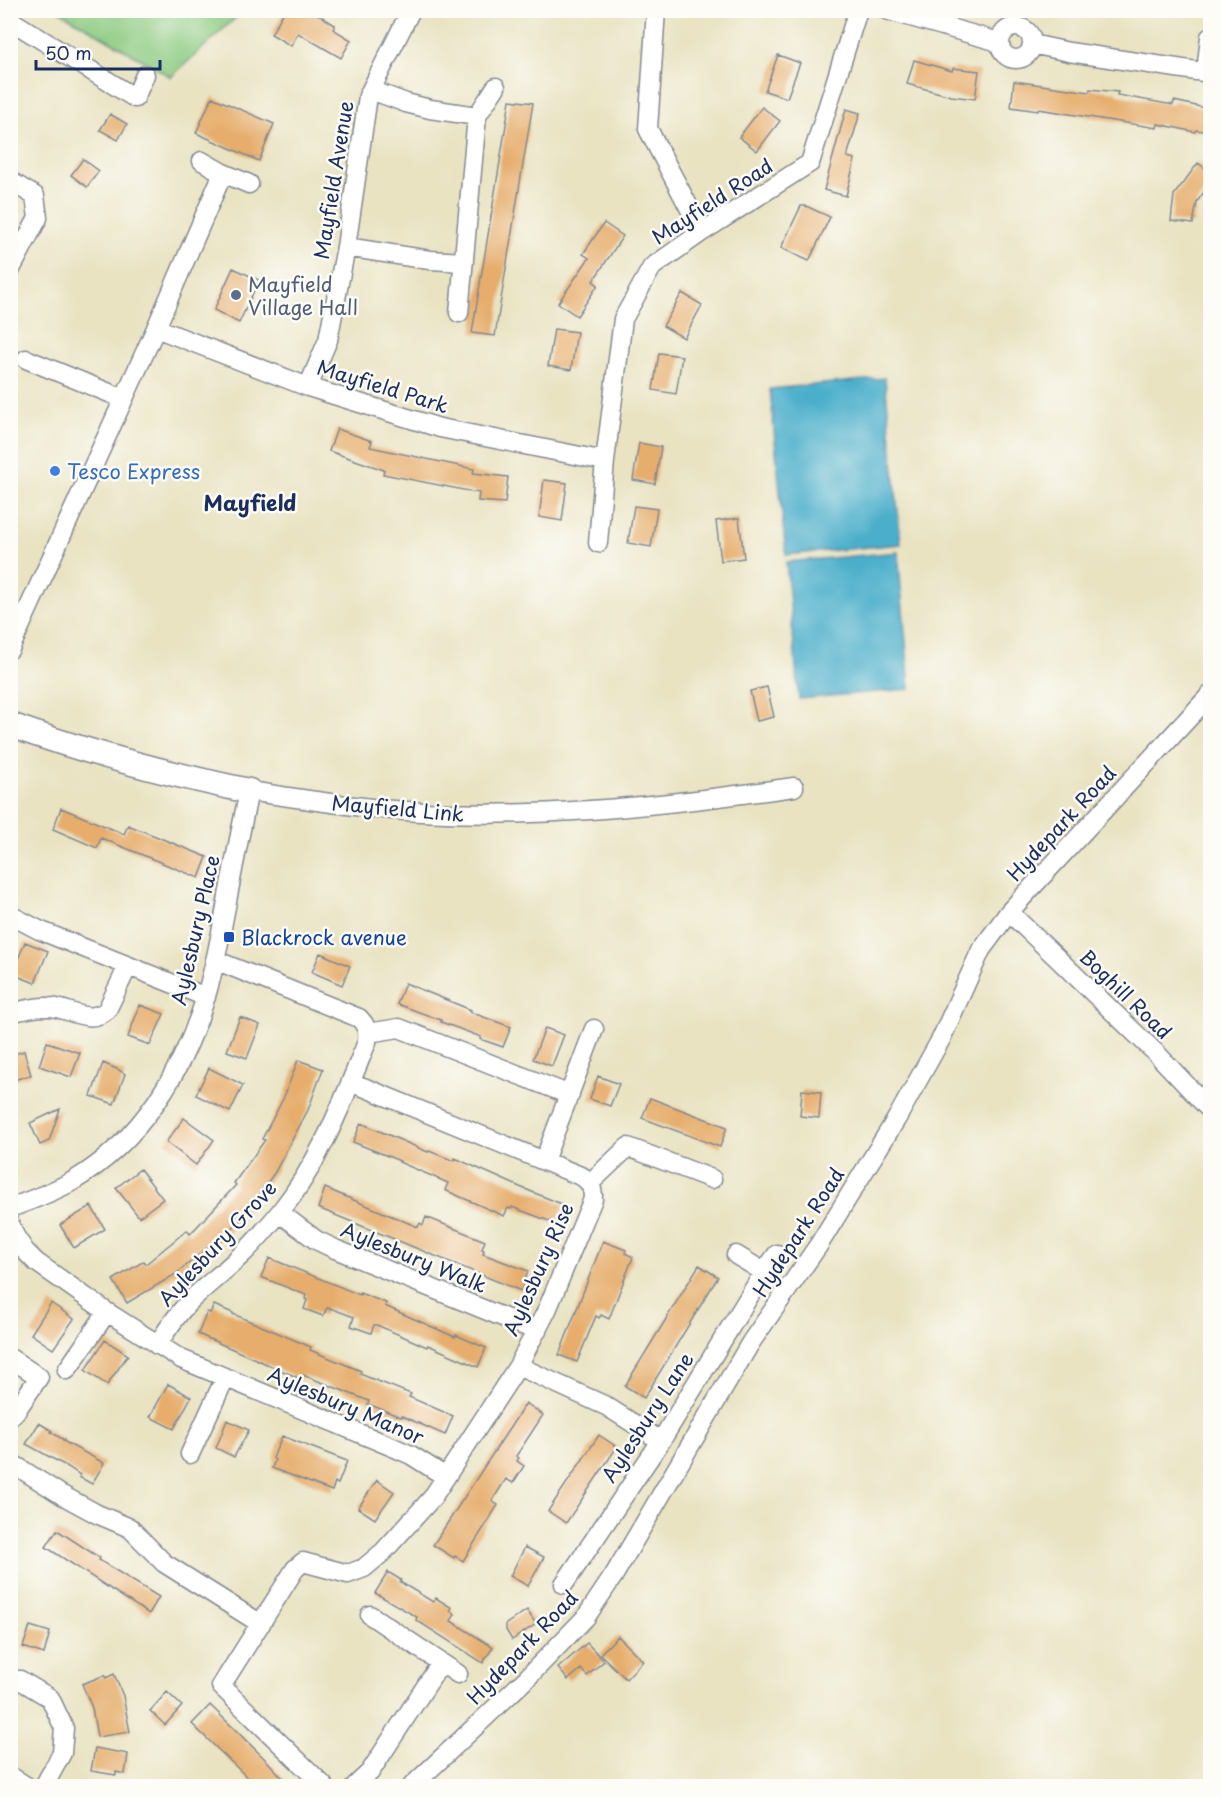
<svg xmlns="http://www.w3.org/2000/svg" width="1221" height="1797" font-family="'Playpen Sans',sans-serif">
<rect width="100%" height="100%" fill="#fdfcf7"/>
<filter id="ink" filterUnits="userSpaceOnUse"><feTurbulence type="fractalNoise" baseFrequency=".0167" numOctaves="2"/><feDisplacementMap in="SourceGraphic" scale="12" xChannelSelector="R" yChannelSelector="G"/><feConvolveMatrix kernelMatrix="1 2 1 2 8 2 1 2 1" color-interpolation-filters="sRGB"/></filter>
<filter id="wash" filterUnits="userSpaceOnUse"><feTurbulence type="fractalNoise" baseFrequency=".008" numOctaves="4" result="noise"/><feDisplacementMap in="SourceGraphic" scale="24" xChannelSelector="R" yChannelSelector="G"/><feGaussianBlur stdDeviation="1.35" result="paint"/><feColorMatrix in="noise" values="0 0 0 0 0 0 0 0 0 0 0 0 0 0 0 0 0 1.4 0 .05"/><feComposite in="paint" operator="in"/></filter>
<g filter="url(#wash)">
<rect width="100%" height="100%" fill="#e9e3c2"/>
<!-- green -->
<path fill="#8bca80" stroke="#537c6f" stroke-width="1.5" d="M59 11H243L171 77Z"/>
<!-- water -->
<path fill="#4cafcb" stroke="#346f94" stroke-width="1.5" d="M885 378 901 544 786 555 770 389Z
M898 552 910 689 799 699 786 562Z"/>
<g id="blocks">
<!-- building -->
<path fill="#e6ad6c" d="M285 10H311L335 25 333 29 351 40 341 58 298 33 291 46 271 34Z
M778 55 800 63 787 98 765 91Z
M914 60 952 71 953 68 979 71 975 99 951 96 907 84Z
M1014 81 1089 92 1090 89 1118 92 1117 95 1173 105 1174 101 1210 109V132L1196 130 1195 132 1158 124 1157 128 1038 109V111L1011 107Z
M212 97 274 124 259 161 196 133Z
M510 100 533 103 495 336 472 333Z
M762 107 780 121 757 151 739 137Z
M846 109 860 113 847 157 855 159 846 196 824 190Z
M110 114 127 124 118 140 100 130Z
M83 159 99 171 87 187 71 175Z
M1198 163 1210 172V183L1197 202 1193 224 1171 221 1174 195Z
M801 206H806L830 217 809 261 781 248Z
M604 223 623 236 593 281 598 285 577 316 558 303 589 258 583 254Z
M233 268 259 280 239 323 214 310Z
M682 293 702 305 684 338 663 326Z
M554 329 577 332 571 370 548 366Z
M659 353 682 356 676 394 653 390Z
M337 429 372 441 370 447 474 469 473 473 508 477 505 503 478 501 479 493 383 474 384 470 329 451Z
M639 443 661 447 655 484 633 480Z
M544 480 567 483 562 521 539 517Z
M634 506 657 509 651 547 628 543Z
M739 518 744 558 721 561 716 521Z
M767 687 774 717 757 721 750 691Z
M61 808 124 834 128 825 207 857 199 878 101 838 97 848 53 829Z
M25 942 48 951 35 983 12 974Z
M320 953 350 966 342 985 312 972Z
M405 983 471 1010 470 1012 511 1027 503 1047 480 1039 481 1037 441 1022V1020L397 1004Z
M140 1005 164 1014 150 1045 128 1037Z
M240 1017 260 1025 247 1058 227 1051Z
M545 1028 564 1035 552 1066 533 1059Z
M47 1042 80 1053 71 1077 39 1066Z
M24 1051 31 1075 10 1081V1055Z
M298 1060 323 1069 308 1110 275 1172 241 1219 219 1242 217 1240 176 1274 127 1303 113 1280 144 1261 146 1264 187 1230 190 1234 236 1185 234 1183 265 1140 262 1139 284 1097Z
M103 1063 119 1070 125 1074 114 1104 91 1096Z
M209 1068 243 1085 230 1112 196 1095Z
M598 1076 619 1084 610 1106 590 1099Z
M802 1090 821 1092 819 1118 800 1116Z
M650 1098 727 1127 720 1147 642 1118Z
M60 1109 49 1141 40 1145 30 1123Z
M184 1118 214 1140 196 1165 166 1142Z
M361 1123 428 1152 429 1151 454 1161 455 1158 520 1187 564 1205 557 1224 512 1207 511 1209 508 1208 504 1216 445 1190 448 1183 399 1162 400 1161 353 1142Z
M140 1169 163 1199 139 1217 116 1188Z
M325 1188 418 1227 420 1223 423 1225 426 1217 485 1241 482 1249 484 1250 483 1254 528 1271 521 1291 318 1208Z
M91 1206 105 1229 74 1248 60 1225Z
M603 1241 626 1250 625 1253 633 1257 609 1319 601 1315 599 1318 596 1316 577 1362 559 1355Z
M269 1258 360 1295V1293L386 1303 385 1306 455 1337 456 1335 486 1348 478 1367 428 1345 427 1347 377 1325H374L371 1333 351 1326 354 1317 330 1308V1309L327 1308 323 1316 304 1309 307 1300 305 1299 306 1295 261 1277Z
M699 1265 718 1277 644 1398 625 1386Z
M51 1303 74 1319 53 1349 31 1334Z
M214 1305 233 1313V1314L311 1347 310 1350 361 1371 360 1374 411 1394 409 1397 453 1416 445 1435 402 1416 401 1417 368 1404 369 1401 303 1375 301 1379 198 1334 207 1312 210 1313Z
M105 1340 128 1355 107 1385 85 1370Z
M168 1384 191 1397 174 1429 150 1417Z
M526 1403 543 1415 516 1456 519 1458 517 1461 524 1466 513 1483 506 1479 492 1501 498 1505 463 1561 455 1556 454 1558 433 1545Z
M227 1420 249 1430 234 1457 216 1448Z
M39 1423 52 1431 51 1432 64 1440 63 1441 104 1463 92 1484 79 1477 80 1475 68 1467 26 1444Z
M599 1435 617 1447 566 1523 548 1511Z
M282 1436 347 1461 338 1484 335 1482 332 1491 272 1468 275 1460 273 1458Z
M377 1480 394 1492 375 1519 358 1508Z
M57 1530 100 1558 99 1560 159 1597 149 1614 46 1547Z
M525 1547 544 1557 528 1586 510 1576Z
M388 1572 401 1580 400 1582 433 1602 436 1598 452 1608 450 1611 455 1614 451 1621 493 1647 483 1663 416 1620 417 1617 375 1593Z
M527 1610 536 1624 512 1640 506 1630V1624Z
M30 1626 50 1632 44 1654 23 1647Z
M618 1636 643 1661 626 1679 600 1654Z
M587 1643 604 1661 587 1676 581 1669 568 1680 558 1668Z
M114 1674 123 1696 130 1732 97 1737 92 1708 82 1684 105 1675 106 1678Z
M167 1692 182 1706 165 1725 150 1711Z
M210 1705 268 1762 290 1786H256L192 1724Z
M95 1748 128 1754 125 1774 116 1772V1775L91 1771Z"/>
</g>
</g>
<g filter="url(#ink)">
<use href="#blocks" fill-opacity="0" stroke="#828990" stroke-width="1.5"/>
<g fill="none" stroke-linecap="round" stroke-linejoin="round">
<!-- street casing -->
<g stroke="#828990" stroke-width="21">
<path id="street" d="M656 10 648 129 702 232
M886 10 999 42
M10 20 135 98 145 75
M1000 43a16 16 0 1 1 32 0a16 16 0 1 1-32 0Z
M1032 44 1069 52 1210 73
M1206 72 1210 37
M371 90 406 103 430 109 477 116
M202 161 223 173 249 184
M10 181 35 196 38 218 10 271
M346 247 430 260 464 262
M459 313 477 116 496 87
M156 328 308 387 440 428 605 461
M26 359 124 399
M308 387 328 340 346 247 368 96 411 10
M598 543 605 461 623 319 652 267 702 232 810 163 858 10
M10 649 156 328 223 173
M1009 912 1158 1055 1210 1110
M10 915 39 930 206 997
M10 1013C23 1010 36 1006 48 1007 69 1007 89 1026 107 1010L128 966
M368 1033 399 1028 570 1095
M544 1161 594 1029
M590 1183 628 1147 712 1179
M10 1208C32 1200 53 1192 73 1181 141 1141 184 1070 206 996 215 967 220 937 226 907 233 868 241 829 249 791 297 798 345 806 393 810 527 821 661 806 794 787
M280 1213 316 1240 335 1249 537 1331
M10 1224 15 1236 25 1251 36 1262 107 1312 181 1359 395 1448 411 1455 446 1477
M736 1255 764 1272
M157 1345C167 1330 177 1314 190 1301 205 1286 222 1274 237 1259 253 1245 267 1228 280 1212 321 1161 343 1101 367 1042 368 1031 367 1026 359 1018L215 960
M10 1358 39 1377 16 1411 10 1417
M518 1366 606 1406 661 1441
M67 1370 107 1312
M190 1454 225 1378
M10 1462 62 1495 97 1514 130 1528 164 1563 261 1624
M564 1584 661 1441 764 1272 777 1254
M370 1615 458 1674
M10 1680H20L50 1698 64 1728 62 1753 44 1786
M10 1776 26 1786
M324 1786 221 1686 295 1569 303 1562 348 1574 364 1568 383 1552 432 1498 518 1366 547 1310 593 1199C593 1189 591 1183 583 1177L351 1082
M355 1786 370 1772 441 1663
M412 1786 527 1678 586 1617 614 1575 751 1342 818 1246 897 1118 941 1039 981 950 1009 912 1210 695"/>
</g>
<!-- secondary casing -->
<g stroke="#828990" stroke-width="27">
<path id="secondary" d="M10 725C88 753 168 774 249 791"/>
</g>
<!-- street -->
<use href="#street" stroke="#fff" stroke-width="18"/>
<!-- secondary -->
<use href="#secondary" stroke="#fff" stroke-width="24"/>
</g>
</g>
<!-- markers -->
<circle fill="#5c6f8a" stroke="#fdfcf7" stroke-width="2" cx="236" cy="295" r="6"/>
<circle fill="#3f7fe0" stroke="#fdfcf7" stroke-width="2" cx="55" cy="471" r="6"/>
<rect fill="#1a4fb4" stroke="#fdfcf7" stroke-width="2" x="223" y="931" width="12" height="12" rx="3"/>
<g text-anchor="middle" dominant-baseline="central" stroke-width="5" stroke-linejoin="round" paint-order="stroke">
<!-- street labels -->
<g font-size="20" fill="#1b2f5e" stroke="#fdfcf7">
<text transform="translate(333 180) rotate(-81)">Mayfield Avenue</text>
<text transform="translate(712 201) rotate(-33)">Mayfield Road</text>
<text transform="translate(383 386) rotate(17)">Mayfield Park</text>
<text transform="translate(398 808) rotate(5)">Mayfield Link</text>
<text transform="translate(1061 823) rotate(-47)">Hydepark Road</text>
<text transform="translate(195 930) rotate(-77)">Aylesbury Place</text>
<text transform="translate(1126 994) rotate(44)">Boghill Road</text>
<text transform="translate(798 1232) rotate(-57)">Hydepark Road</text>
<text transform="translate(217 1243) rotate(-47)">Aylesbury Grove</text>
<text transform="translate(414 1257) rotate(22)">Aylesbury Walk</text>
<text transform="translate(538 1269) rotate(-66)">Aylesbury Rise</text>
<text transform="translate(346 1405) rotate(23)">Aylesbury Manor</text>
<text transform="translate(647 1417) rotate(-57)">Aylesbury Lane</text>
<text transform="translate(522 1647) rotate(-46)">Hydepark Road</text>
</g>
<!-- service labels -->
<g font-size="20" fill="#4e5e75" stroke="#fdfcf7" text-anchor="start">
<text x="248" y="284">Mayfield<tspan x="248" dy="23">Village Hall</tspan></text>
</g>
<!-- shop labels -->
<g font-size="20" fill="#366cbe" stroke="#fdfcf7" text-anchor="start">
<text x="67" y="471">Tesco Express</text>
</g>
<!-- transit labels -->
<g font-size="20" fill="#164399" stroke="#fdfcf7" text-anchor="start">
<text x="241" y="937">Blackrock avenue</text>
</g>
<!-- neighbourhood labels -->
<g font-size="21" font-weight="bold" fill="#1b2f5e" stroke="#fdfcf7">
<text x="250" y="502">Mayfield</text>
</g>
</g>
<!-- margin -->
<rect width="1221" height="1797" fill="none" stroke="#fdfcf7" stroke-width="36"/>
<!-- scale -->
<path d="M36 60v9h124v-9" fill="none" stroke="#1b2f5e" stroke-width="3"/>
<text x="45" y="60" font-size="18" fill="#1b2f5e" stroke="#fdfcf7" stroke-width="4.5" paint-order="stroke">50 m</text>
</svg>
